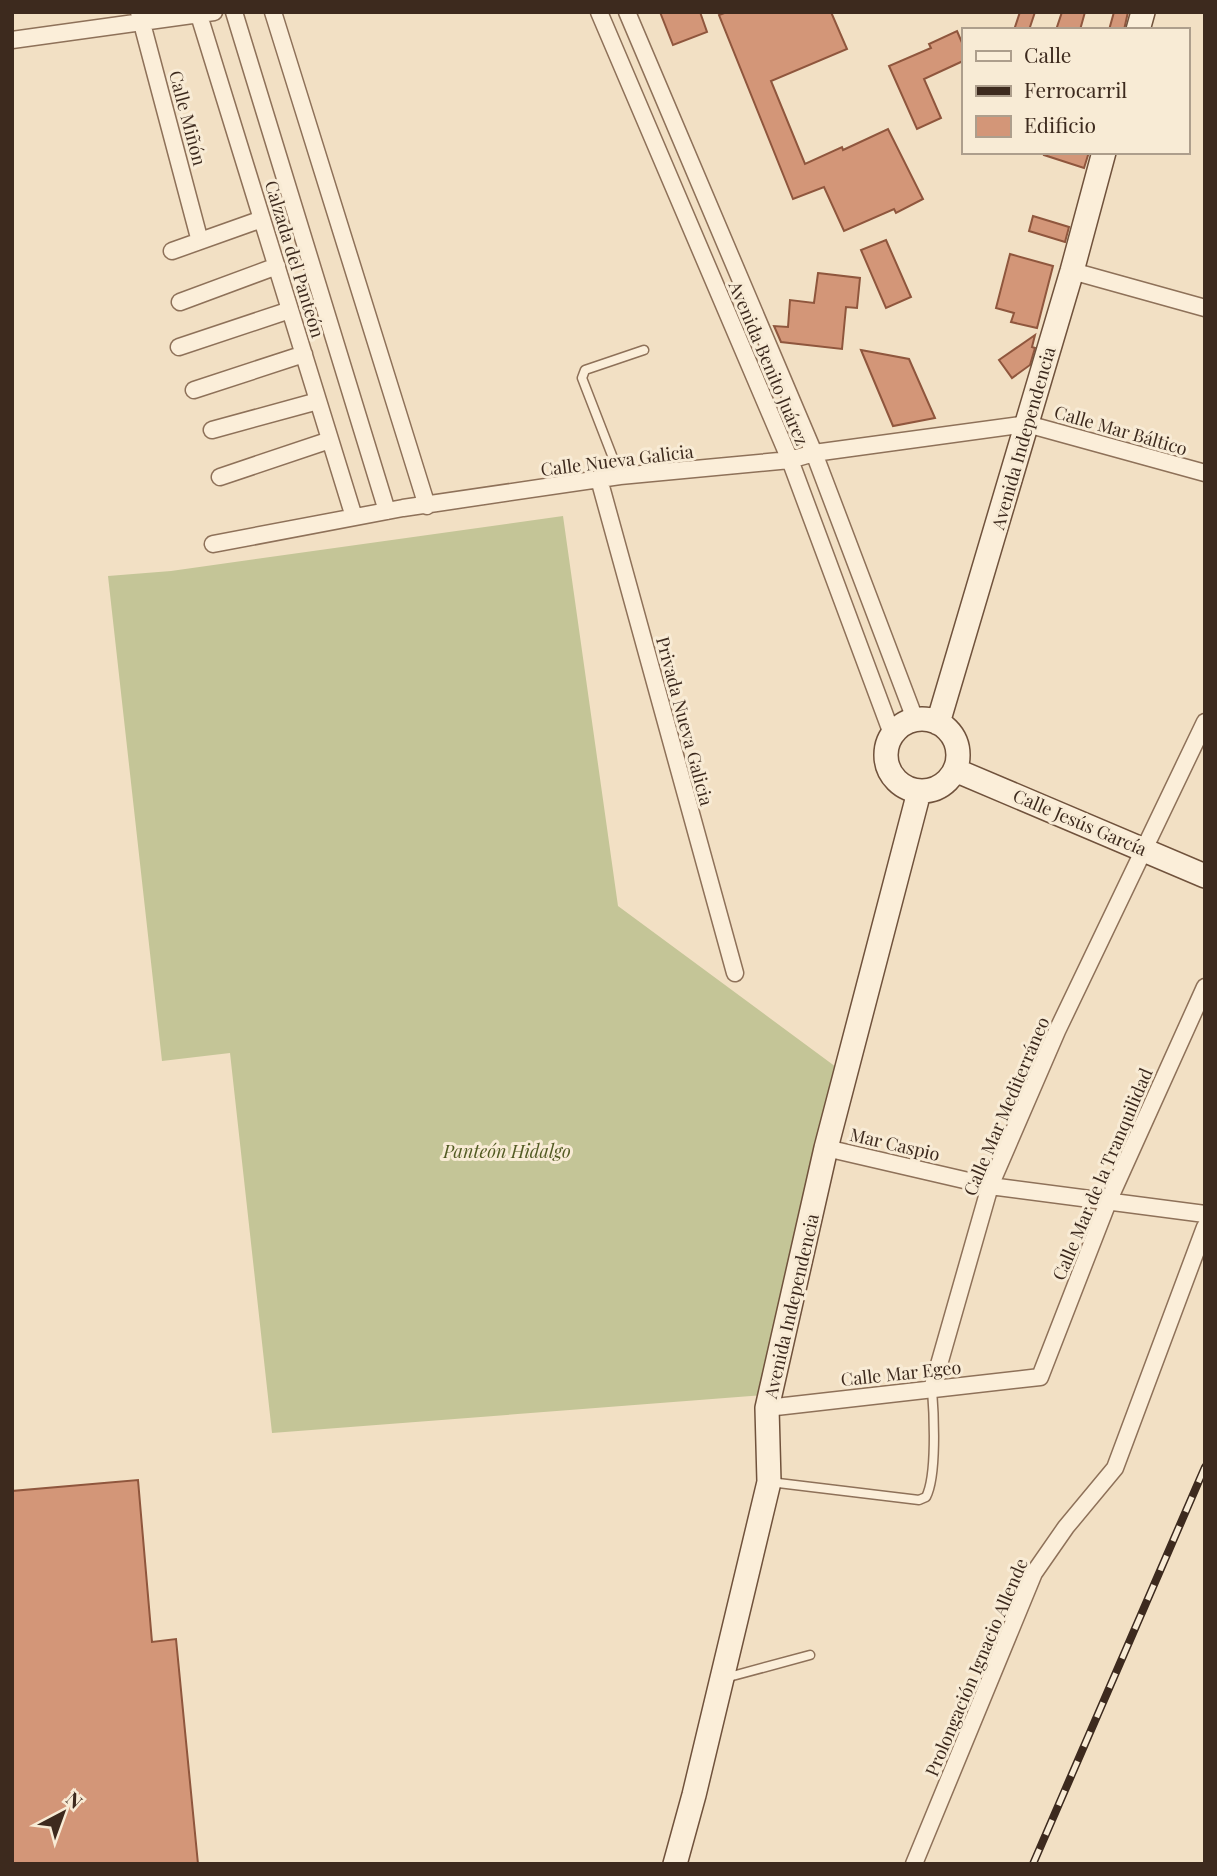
<svg xmlns="http://www.w3.org/2000/svg" width="1217" height="1876" font-family="'Playfair Display',serif">
<rect width="100%" height="100%" fill="#f2e0c4"/>
<!-- cemetery -->
<path fill="#c4c597" d="M563 516 618 906 836 1067 765 1395 272 1433 230 1053 162 1061 108 576 171 571Z"/>
<!-- building -->
<path fill="#d39678" stroke="#8f563d" stroke-width="2" d="M660 12H700L707 32 673 45Z
M727 12H831L847 49 771 81 805 164 842 147 843 150 888 129 923 199 896 213 894 209 844 231 824 187 793 199 719 15Z
M1020 12H1035L1029 30H1014Z
M1062 12H1085L1080 30H1056Z
M1114 12H1128L1124 30H1109Z
M957 31 963 45V61L924 79 941 118 917 129 889 66 931 48 929 44Z
M1045 152H1089L1084 168 1044 155Z
M1033 216 1069 227 1065 242 1029 231Z
M886 240 911 297 886 308 861 250Z
M1010 254 1053 266 1037 328 1011 322 1014 313 996 308Z
M818 273 860 278 857 308 846 307 842 349 781 342 774 326 788 327 790 300 814 303Z
M1035 335 1032 347 1035 348 1030 365 1012 378 999 360Z
M861 350 909 359 935 418 893 426Z
M138 1480 152 1642 176 1639 198 1864H12V1491Z"/>
<g fill="none" stroke-linecap="round" stroke-linejoin="round">
<!-- lane casing -->
<g stroke="#8e7159" stroke-width="11">
<path id="lane" d="M620 476 582 378 585 370 644 350
M770 1482 919 1500 926 1497C937 1476 934 1414 932 1389
M725 1678 810 1655"/>
</g>
<!-- street casing -->
<g stroke="#8e7159" stroke-width="19">
<path id="street" d="M139 12 198 234
M198 12 354 517
M234 12 387 511
M273 12 427 506
M599 12 790 460 892 734
M627 12 814 453 915 719
M12 40 214 12
M172 251 262 219
M1072 271 1205 308
M180 302 277 266
M179 347 290 310
M194 390 304 354
M212 430 318 401
M220 477 330 440
M599 479 735 973
M213 544 403 508 620 476 790 460 814 453 1027 424 1205 473
M826 1148 990 1186 1205 1214
M932 1389 990 1186 1057 1031 1205 722
M767 1408 1040 1377 1108 1202 1205 987
M914 1864 1034 1573 1066 1527 1115 1468 1205 1227"/>
</g>
<!-- secondary casing -->
<g stroke="#70523c" stroke-width="26">
<path id="secondary" d="M1138 30 1143 12
M886 755a36 36 0 1 1 72 0a36 36 0 1 1-72 0Z
M938 723 1072 271 1104 152
M955 770 1205 876
M675 1864 694 1795 769 1482 767 1408 826 1148 919 792"/>
</g>
<!-- lane -->
<use href="#lane" stroke="#fbeed9" stroke-width="8"/>
<!-- street -->
<use href="#street" stroke="#fbeed9" stroke-width="16"/>
<!-- secondary -->
<use href="#secondary" stroke="#fbeed9" stroke-width="23"/>
<!-- rail casing -->
<g stroke="#3d2a1e" stroke-width="8">
<path id="rail" d="M1033 1864 1205 1467"/>
</g>
<!-- rail -->
<use href="#rail" stroke="#f8ebd5" stroke-width="5" stroke-dasharray="16" stroke-linecap="butt"/>
</g>
<g text-anchor="middle" dominant-baseline="central" stroke-width="6" stroke-linejoin="round" paint-order="stroke">
<!-- street labels -->
<g font-size="18" fill="#3d2a1e" stroke="#f8ebd5">
<text transform="translate(188 118) rotate(75)">Calle Miñón</text>
<text transform="translate(295 259) rotate(73)">Calzada del Panteón</text>
<text transform="translate(769 363) rotate(67)">Avenida Benito Juárez</text>
<text transform="translate(1121 430) rotate(16)">Calle Mar Báltico</text>
<text transform="translate(1023 438) rotate(-74)">Avenida Independencia</text>
<text transform="translate(617 460) rotate(-7)">Calle Nueva Galicia</text>
<text transform="translate(685 721) rotate(75)">Privada Nueva Galicia</text>
<text transform="translate(1080 822) rotate(23)">Calle Jesús García</text>
<text transform="translate(1006 1106) rotate(-67)">Calle Mar Mediterráneo</text>
<text transform="translate(895 1144) rotate(13)">Mar Caspio</text>
<text transform="translate(1102 1174) rotate(-67)">Calle Mar de la Tranquilidad</text>
<text transform="translate(791 1306) rotate(-77)">Avenida Independencia</text>
<text transform="translate(901 1373) rotate(-6)">Calle Mar Egeo</text>
<text transform="translate(976 1667) rotate(-67)">Prolongación Ignacio Allende</text>
</g>
<!-- park labels -->
<g font-size="18" font-style="italic" fill="#525b23" stroke="#f8ebd5">
<text x="507" y="1151">Panteón Hidalgo</text>
</g>
</g>
<!-- border -->
<rect width="1217" height="1876" fill="none" stroke="#3d2a1e" stroke-width="28"/>
<!-- legend -->
<rect x="962" y="28" width="228" height="126" fill="#f8ebd5" stroke="#ad9e8c" stroke-width="2"/>
<rect x="976" y="51" width="35" height="10" fill="#fbeed9" stroke="#ad9e8c" stroke-width="2"/>
<text x="1024" y="63" font-size="21" fill="#3d2a1e">Calle</text>
<rect x="976" y="86" width="35" height="10" fill="#3d2a1e" stroke="#ad9e8c" stroke-width="2"/>
<text x="1024" y="98" font-size="21" fill="#3d2a1e">Ferrocarril</text>
<rect x="976" y="116" width="35" height="21" fill="#d39678" stroke="#ad9e8c" stroke-width="2"/>
<text x="1024" y="133" font-size="21" fill="#3d2a1e">Edificio</text>
<!-- north arrow -->
<g transform="translate(63 1813) rotate(41)" stroke="#f8ebd5" stroke-width="5" paint-order="stroke">
<path d="M0-5L12 26L0 18L-12 26Z" fill="#3d2a1e"/>
<text y="-10" font-size="19" font-weight="bold" text-anchor="middle" fill="#3d2a1e">N</text>
</g>
</svg>
